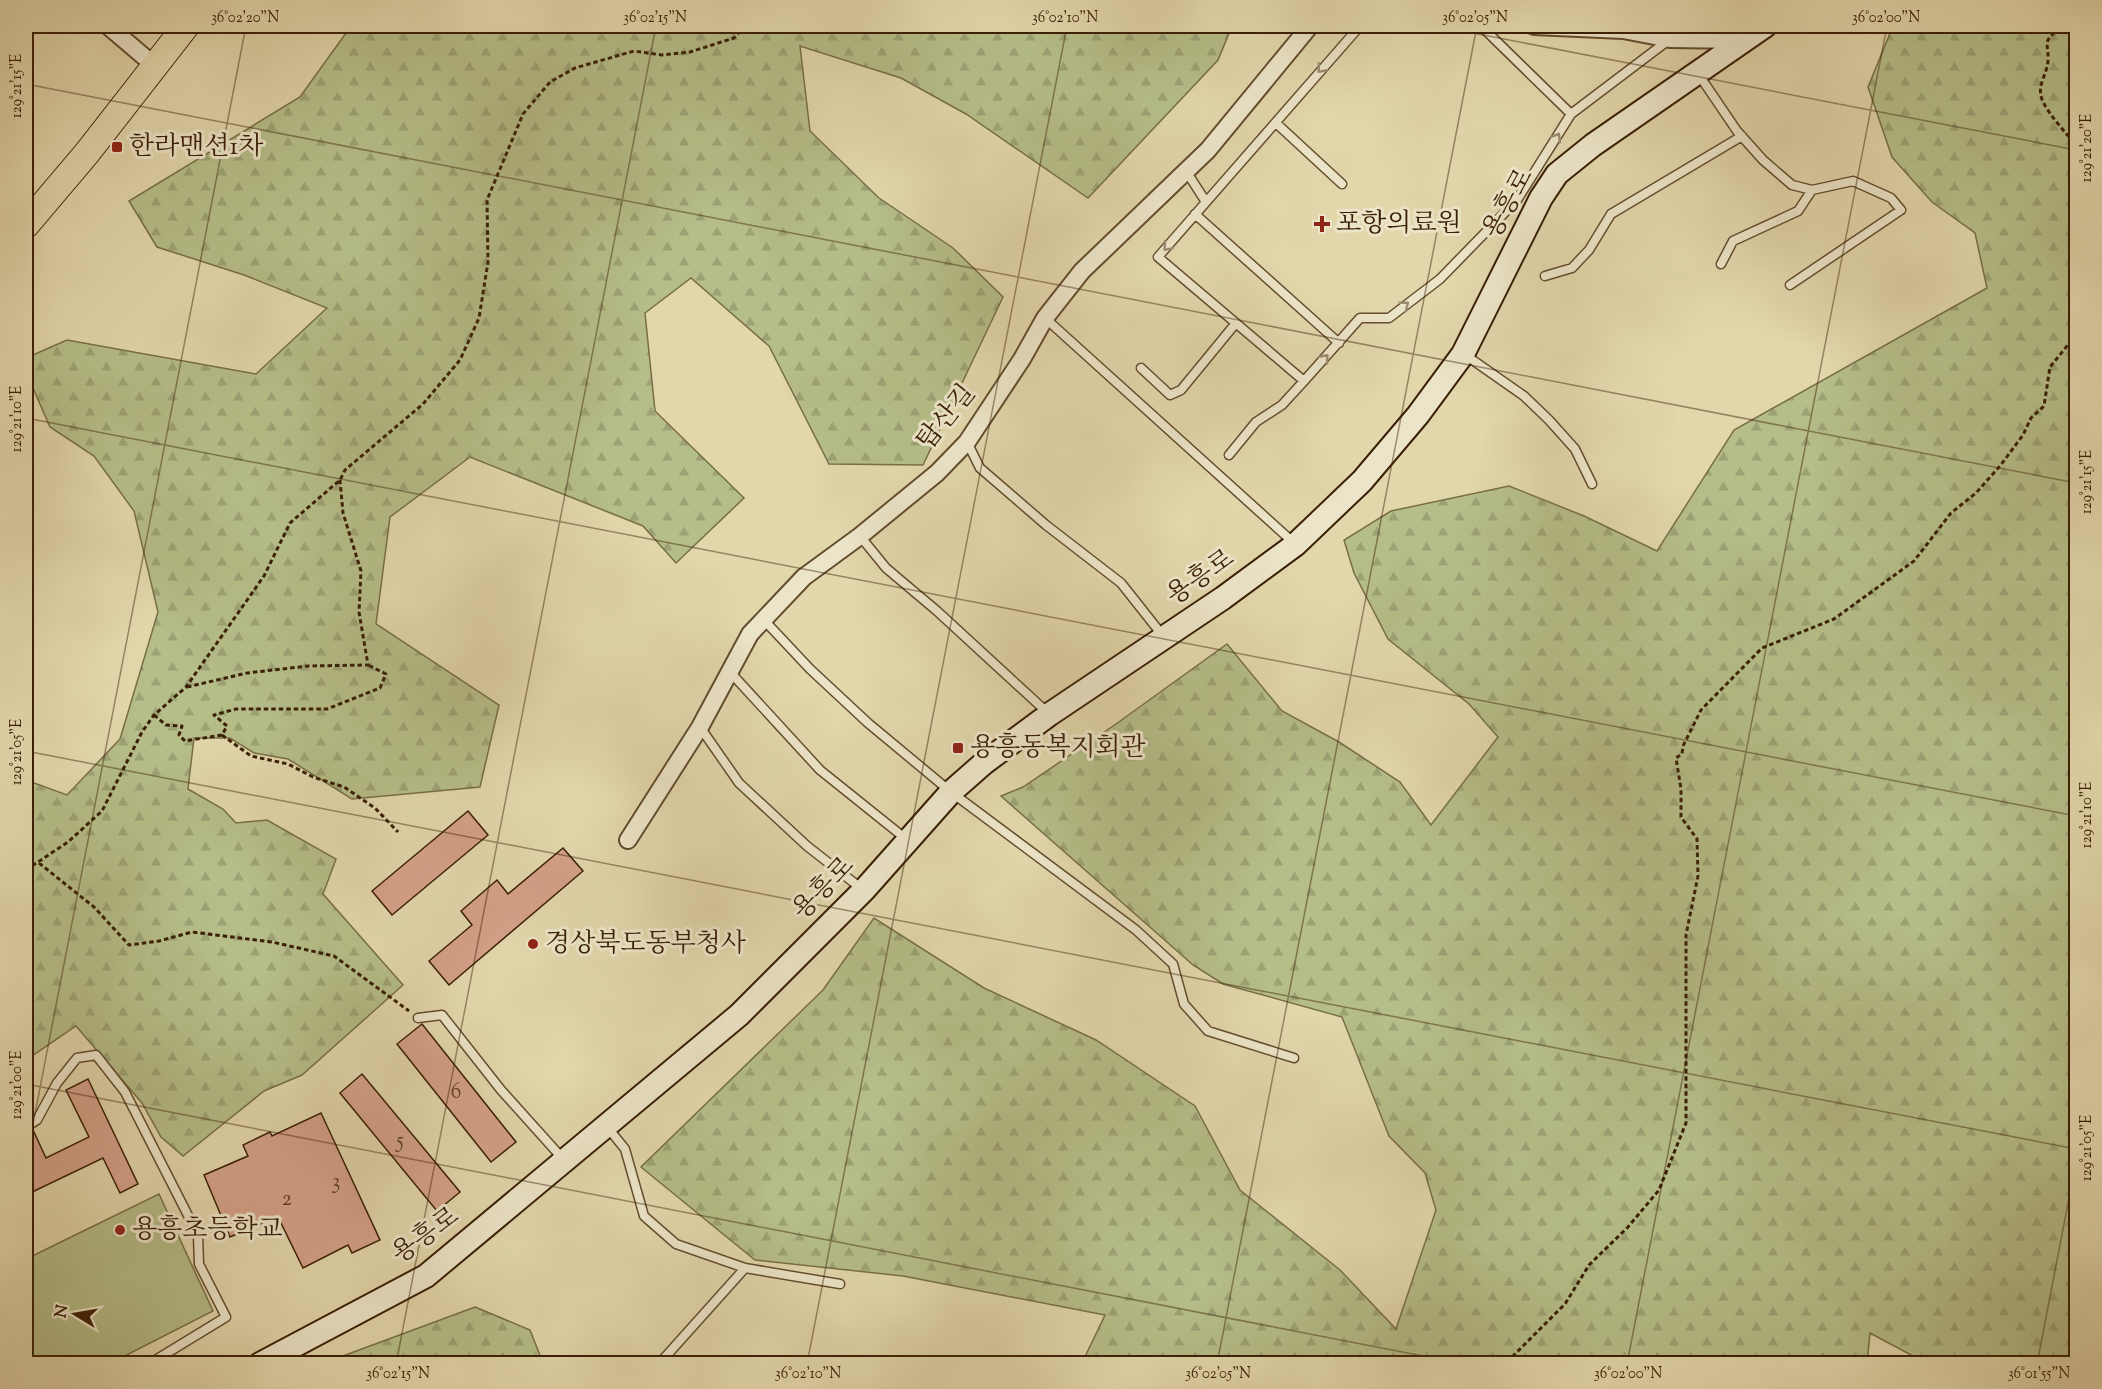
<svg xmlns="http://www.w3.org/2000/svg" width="2102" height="1389" font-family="'Sorts Mill Goudy','Noto Serif KR',serif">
<defs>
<pattern id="forest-firs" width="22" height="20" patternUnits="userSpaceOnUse" patternTransform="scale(1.5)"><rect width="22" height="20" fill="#b5bd88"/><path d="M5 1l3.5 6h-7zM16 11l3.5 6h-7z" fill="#9ca274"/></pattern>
</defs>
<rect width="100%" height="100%" fill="#e2d6ab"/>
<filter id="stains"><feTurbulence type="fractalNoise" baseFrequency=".00333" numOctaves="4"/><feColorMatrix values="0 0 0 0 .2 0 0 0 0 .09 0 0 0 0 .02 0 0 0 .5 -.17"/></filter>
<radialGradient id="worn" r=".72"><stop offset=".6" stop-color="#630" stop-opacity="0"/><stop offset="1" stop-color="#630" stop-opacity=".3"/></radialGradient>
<!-- forest -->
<path fill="url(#forest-firs)" stroke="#786e46" stroke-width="1.5" d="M351 26H1232L1218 60 1088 198 966 114 901 78 800 46 810 131 879 198 953 248 1003 297 923 465 829 464 769 346 691 278 645 313 655 411 744 498 676 563 643 526 470 457 390 517 376 624 499 705 480 787 352 799 288 759 254 753 230 738H194L188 789 223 809 236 823 267 820 336 859 323 894 403 985 302 1075 264 1091 183 1156 161 1137 142 1103 76 1026 26 1060V780L67 795 120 739 158 612 134 511 94 456 50 427 26 372V358L67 340 256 374 327 308 244 275 157 247 129 201 300 97Z
M1893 26H2076V1363H1926L1870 1333 1867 1364 1082 1363 1105 1315 903 1276 755 1260 641 1167 823 990 874 918 984 988 1096 1040 1195 1106 1240 1190 1340 1270 1396 1329 1436 1210 1425 1173 1389 1136 1342 1017 1223 984 1193 965 1001 796 1023 787 1116 724 1227 644 1282 711 1339 742 1400 782 1431 825 1498 737 1469 704 1388 639 1354 573 1344 540 1391 511 1509 486 1584 516 1657 551 1734 430 1987 288 1975 233 1932 202 1892 157 1868 87Z
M475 1307 530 1330 543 1363H324Z"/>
<!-- garden -->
<path fill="#b5bd88" stroke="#786e46" stroke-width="1.5" d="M159 1194 213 1311 111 1363H26V1259Z"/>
<!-- building -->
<path fill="#d4a188" stroke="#3a1f05" stroke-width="1.5" d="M468 811 488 835 392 915 372 891Z
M563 848 583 871 449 985 429 961 472 925 461 911 497 880 508 894Z
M422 1024 516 1142 491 1162 397 1044Z
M362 1074 460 1192 437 1211 340 1093Z
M88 1079 138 1184 120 1193 103 1158 26 1195V1133L33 1130 46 1158 89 1137 66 1090Z
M321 1113 380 1240 352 1253 348 1245 303 1268 278 1217 230 1237 204 1175 248 1156 243 1145 270 1132 272 1136Z"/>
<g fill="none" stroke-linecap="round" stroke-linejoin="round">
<!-- lane casing -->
<g stroke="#644d2e" stroke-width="11">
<path id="lane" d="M1360 26 1158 257 1304 381 1360 318H1389L1440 279 1517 200 1571 114
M1481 26 1571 114 1670 39
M1699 75 1737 131 1763 160 1792 185 1812 190 1853 181 1891 198 1901 210 1790 285
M1276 123 1342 184
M1186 171 1206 202
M1195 214 1339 343
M1721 264 1733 241 1798 211 1812 190
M1545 276 1572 268 1589 250 1611 214 1742 136
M1045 318 1294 543
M1464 354 1524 396 1549 420 1575 449 1592 484
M1141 368 1170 395 1181 390 1236 323
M967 442 980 468 1046 525 1121 583 1163 636
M1229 455 1256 422 1282 405 1304 381
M860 536 886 568 937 611 1049 714
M763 619 810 669 868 723 951 792 1136 930 1173 964 1184 1004 1208 1031 1294 1058
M731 673 820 770 906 839
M700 727 739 783 807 846 862 889
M418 1018 442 1015 501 1090 563 1159
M26 1127 37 1120 57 1083 77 1058 96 1055 125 1092 198 1235 199 1264 226 1317 149 1364
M608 1128 625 1149 644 1216 676 1244 745 1268 840 1284
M659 1364 745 1268"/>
</g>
<!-- street casing -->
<g stroke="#644d2e" stroke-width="20">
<path id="street" d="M108 26 155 66
M1534 26 1623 30 1670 39 1741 40
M628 840 700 727 750 634 804 577 860 536 937 473 967 442 1022 359 1045 318 1082 271 1208 150 1310 26"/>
</g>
<!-- secondary casing -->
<g stroke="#3a1f05" stroke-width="26">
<path id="secondary" d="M260 1364 426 1276 739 1015 864 890 951 792 984 763 1050 714 1223 598 1295 545 1362 481 1418 415 1463 354 1541 198 1557 174 1593 145 1765 26"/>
</g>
<!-- primary casing -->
<g stroke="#3a1f05" stroke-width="28">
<path id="primary" d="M26 225 87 153 186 26"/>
</g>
<!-- path -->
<path stroke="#3a1f05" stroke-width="3" stroke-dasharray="4.5 3" stroke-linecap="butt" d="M2055 26 2056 32C2042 41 2049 46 2048 60 2048 72 2038 83 2041 96 2044 110 2067 134 2076 145
M187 687 247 673 308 666 368 665 359 612 361 571 343 513 340 480
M154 715 166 725 182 726 179 735 185 741 222 735 227 726 214 715 236 709H327L380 688 386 674 368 665
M222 735 251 756 288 764 313 777 344 787 375 808 398 832
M39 863 94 907 129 945 159 941 192 932 272 942 334 956 409 1011
M26 870 68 842 102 811 142 732 154 715 186 687 264 576 290 523 340 480 345 470 423 404 460 360 479 318 488 262 487 200 523 114 550 82 575 68 634 51 662 55 690 52 734 38 745 26
M1510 1364 1513 1356 1565 1304 1589 1265 1628 1227 1659 1190 1686 1123V935L1698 876 1697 839 1681 817V789L1676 758 1682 754 1683 746 1701 710 1762 648 1834 619 1914 561 1951 513 1976 493 2000 466 2023 435 2031 418 2044 406 2050 367 2076 335"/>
<!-- lane -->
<use href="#lane" stroke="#ece4c8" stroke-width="8"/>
<!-- street -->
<use href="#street" stroke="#ece4c8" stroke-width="16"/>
<!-- secondary -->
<use href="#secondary" stroke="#ece4c8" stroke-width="22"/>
<!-- primary -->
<use href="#primary" stroke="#e2d6ab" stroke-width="26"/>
</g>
<!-- one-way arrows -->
<defs><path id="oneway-chevron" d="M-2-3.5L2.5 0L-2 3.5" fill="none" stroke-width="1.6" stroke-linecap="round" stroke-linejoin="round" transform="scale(1.5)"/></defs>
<g stroke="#9c8b70">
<use href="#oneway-chevron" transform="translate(1321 69) rotate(130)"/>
<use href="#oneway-chevron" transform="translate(1557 137) rotate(-58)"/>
<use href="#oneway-chevron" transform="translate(1167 247) rotate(131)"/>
<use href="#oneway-chevron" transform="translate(1405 305) rotate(-38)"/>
<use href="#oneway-chevron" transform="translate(1325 358) rotate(-48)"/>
</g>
<!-- ticks -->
<path fill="none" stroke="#3a1f05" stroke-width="1.5" stroke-opacity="0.45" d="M1437 26 2076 150M26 84 2076 483M26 418 2076 816M26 751 2076 1149M26 1084 1464 1364M26 1160 246 26M396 1364 656 26M807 1364 1067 26M1217 1364 1477 26M1627 1364 1887 26M2037 1364 2076 1162"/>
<!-- markers -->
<g fill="#8f2418" stroke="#ece4c8" stroke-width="2">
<rect x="111" y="141" width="12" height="12" rx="3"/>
<path d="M1319 215h6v6h6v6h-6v6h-6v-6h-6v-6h6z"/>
<rect x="952" y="742" width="12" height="12" rx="3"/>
<circle cx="533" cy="944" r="6"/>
<circle cx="120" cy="1230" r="6"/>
</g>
<g text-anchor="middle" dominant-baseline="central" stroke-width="6" stroke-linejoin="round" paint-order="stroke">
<!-- number labels -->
<g font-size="22" fill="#604026">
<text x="456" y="1093">6</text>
<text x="400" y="1142">5</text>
<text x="336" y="1183">3</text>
<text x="287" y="1200">2</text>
</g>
<!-- poi labels -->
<g font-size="26" fill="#3a1f05" stroke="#ece4c8" text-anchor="start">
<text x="129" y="147">한라맨션1차</text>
<text x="1336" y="224">포항의료원</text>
<text x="970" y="748">용흥동복지회관</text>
<text x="545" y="944">경상북도동부청사</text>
<text x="132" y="1230">용흥초등학교</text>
</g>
<!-- street labels -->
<g font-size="26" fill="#3a1f05" stroke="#ece4c8">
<text transform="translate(1509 204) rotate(-61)">용흥로</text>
<text transform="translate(947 418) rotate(-51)">탑산길</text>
<text transform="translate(1201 578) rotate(-35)">용흥로</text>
<text transform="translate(824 889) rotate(-46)">용흥로</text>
<text transform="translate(426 1236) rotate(-36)">용흥로</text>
</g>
</g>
<!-- margin -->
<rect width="2102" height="1389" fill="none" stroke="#e2d6ab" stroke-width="66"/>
<!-- north arrow -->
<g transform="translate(75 1314) rotate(281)" stroke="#ece4c8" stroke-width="4.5" paint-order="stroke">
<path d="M0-4.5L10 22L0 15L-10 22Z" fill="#3a1f05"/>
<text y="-9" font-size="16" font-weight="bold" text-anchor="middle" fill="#3a1f05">N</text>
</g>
<rect x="33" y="33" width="2036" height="1323" fill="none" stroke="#3a1f05" stroke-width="2"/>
<g font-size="15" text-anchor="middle" fill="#3a1f05">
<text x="245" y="22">36°02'20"N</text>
<text x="655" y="22">36°02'15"N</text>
<text x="1065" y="22">36°02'10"N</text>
<text x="1475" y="22">36°02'05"N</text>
<text x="1886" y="22">36°02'00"N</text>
<text transform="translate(16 86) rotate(-90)" y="5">129°21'15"E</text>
<text transform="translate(2086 148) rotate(-90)" y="5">129°21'20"E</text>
<text transform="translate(16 419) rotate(-90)" y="5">129°21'10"E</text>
<text transform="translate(2086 482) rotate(-90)" y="5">129°21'15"E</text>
<text transform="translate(16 752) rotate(-90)" y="5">129°21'05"E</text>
<text transform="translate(2086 815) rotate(-90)" y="5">129°21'10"E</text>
<text transform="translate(16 1085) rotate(-90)" y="5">129°21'00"E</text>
<text transform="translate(2086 1148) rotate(-90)" y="5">129°21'05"E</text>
<text x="398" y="1378">36°02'15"N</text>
<text x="808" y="1378">36°02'10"N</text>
<text x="1218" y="1378">36°02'05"N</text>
<text x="1628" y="1378">36°02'00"N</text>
<text x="2039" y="1378">36°01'55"N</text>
</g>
<rect width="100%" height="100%" filter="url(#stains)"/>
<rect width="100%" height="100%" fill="url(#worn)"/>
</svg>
